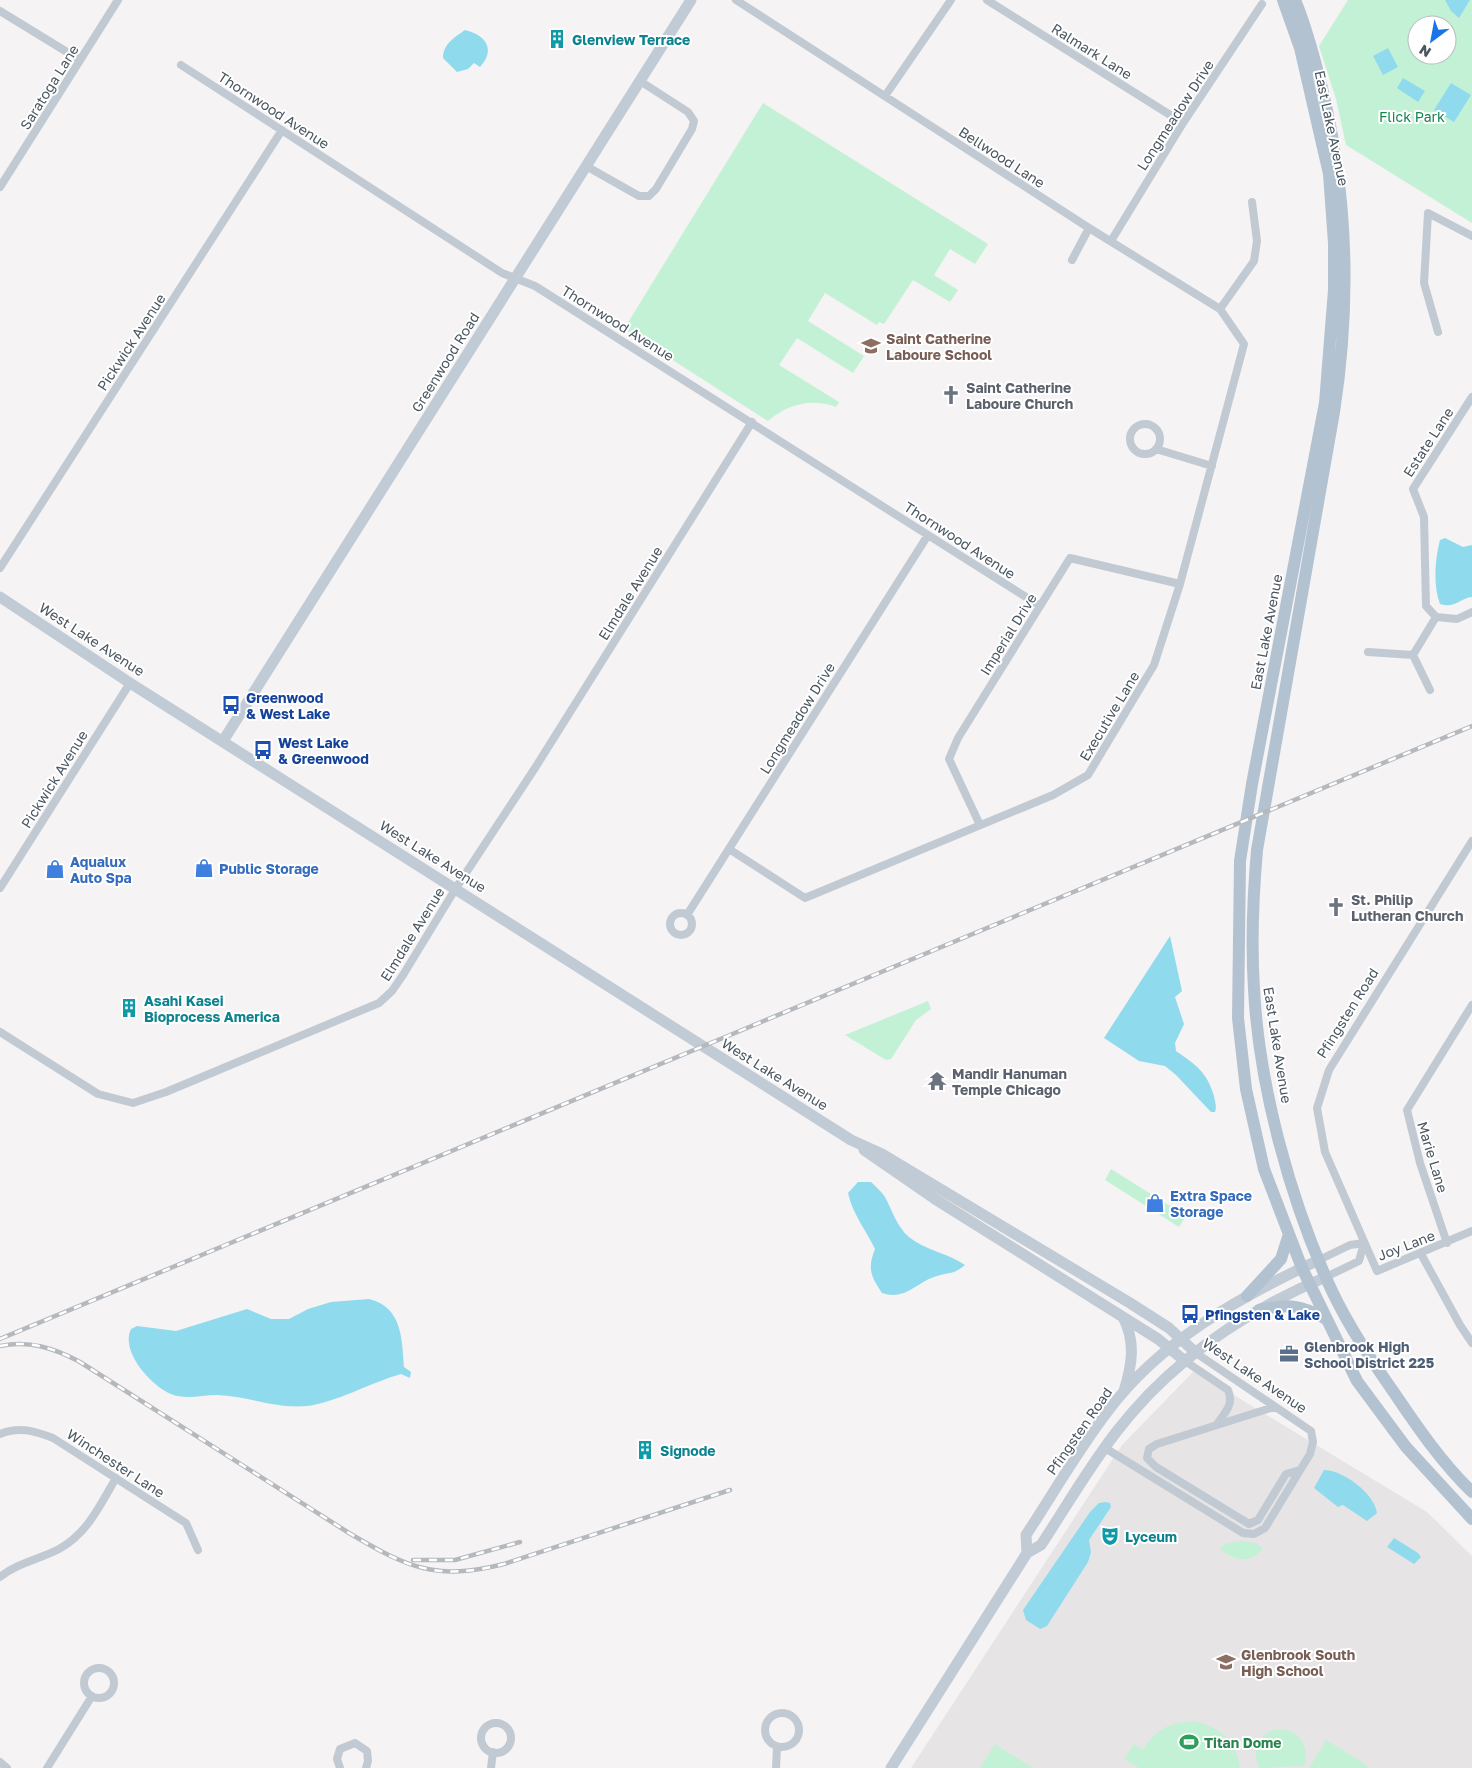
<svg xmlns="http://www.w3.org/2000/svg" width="1472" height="1768" font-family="'Golos Text',sans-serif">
<rect width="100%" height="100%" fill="#f5f3f3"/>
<!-- education -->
<path fill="#e6e4e5" d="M1194 1371 1427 1512 1472 1556V1768H911L1122 1445Z"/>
<!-- green -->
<path fill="#c3f1d5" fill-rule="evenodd" d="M1348 0H1472V223L1346 145 1336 99 1319 46ZM1417 25H1447V55H1417Z
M763 103 988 244 975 264 950 249 934 275 958 290 950 302 913 280 884 324 879 322 877 325 825 293 808 321 864 356 853 373 797 338 779 365 839 402 836 407C811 398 788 404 768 421L624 329Z
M928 1001 931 1009 916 1020 891 1059 886 1060 845 1035Z
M1111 1169 1186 1216 1179 1227 1105 1180Z
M1241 1541 1255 1543 1263 1548C1250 1565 1236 1560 1220 1550L1224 1544Z
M1192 1721C1218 1725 1237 1741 1240 1768H1139L1124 1759 1134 1744 1143 1750C1153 1731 1171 1722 1192 1721Z
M1284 1729C1302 1734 1310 1749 1304 1766L1259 1768C1250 1748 1261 1728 1284 1729Z
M1326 1740 1368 1766 1367 1768H1309Z
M995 1744 1033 1768H980Z"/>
<!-- water -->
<path fill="#90daee" d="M1445 0H1470L1459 18 1451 11Z
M465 30C486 35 496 49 480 67L474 63 468 69 457 72 443 58C443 44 455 37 465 30Z
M1388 48 1398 67 1383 75 1373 56Z
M1403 78 1425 91 1418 102 1397 88Z
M1451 83 1471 95 1454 122 1434 110Z
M1445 538 1463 547 1472 545V597C1460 598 1455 609 1440 604 1433 586 1435 559 1440 540Z
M1170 936 1182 991 1175 997 1184 1024 1175 1043 1176 1051C1196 1065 1207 1072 1214 1096 1215 1102 1217 1106 1215 1112H1211L1176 1075 1165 1066 1139 1061 1104 1038Z
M858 1182H871C876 1187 881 1191 885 1197 892 1210 897 1227 909 1237 926 1251 948 1253 965 1265 953 1275 950 1272 937 1276 916 1282 906 1301 882 1293 871 1276 867 1269 875 1249 866 1230 852 1213 848 1193Z
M369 1299C402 1307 402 1338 404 1367L411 1372 410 1378 401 1374C372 1382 335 1403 307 1406 276 1409 247 1396 217 1395 202 1395 185 1400 171 1394 151 1386 120 1351 131 1329L137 1326 176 1331 247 1309 271 1319H289L308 1309 331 1302Z
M1324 1470C1343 1470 1375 1494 1377 1513L1367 1521 1343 1505 1338 1507 1314 1488Z
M1105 1502 1110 1503 1111 1507 1089 1540 1091 1552 1088 1562 1047 1626 1040 1629 1026 1620 1023 1610 1090 1512 1099 1503Z
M1394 1538 1418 1553 1421 1557 1414 1564 1387 1547Z"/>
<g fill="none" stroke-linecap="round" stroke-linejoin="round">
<!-- street -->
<path stroke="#c1cad2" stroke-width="8" d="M987 0 1183 123
M0 11 80 60
M181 65 502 273 535 286 1040 606
M885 96 951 0
M586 166 639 196H649L656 189 692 129 694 121 688 112 640 81
M0 187 118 0
M1111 241 1183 123 1262 4
M1072 260 1089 228
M1220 309 1254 261 1257 241 1252 202
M1438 332 1424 283 1428 213 1472 236
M1472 397 1413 489 1424 517 1426 606 1436 617 1457 619 1472 612
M1130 439a15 15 0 1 1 30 0a15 15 0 1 1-30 0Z
M1156 449 1212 466
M0 568 282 130
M1368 652 1413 655
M1430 690 1413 655 1436 617
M980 825 949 759 958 738 1070 558 1180 584
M1472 841 1329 1070 1317 1108 1325 1152 1377 1271 1472 1231
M729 849 805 898 1053 795 1088 775 1154 665 1180 584 1244 344 1220 309 1089 228 736 0
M0 888 130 683
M670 924a11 11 0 1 1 22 0a11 11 0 1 1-22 0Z
M687 915 928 535
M0 1032 98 1094 133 1103 166 1092 379 1003 392 991 403 975 456 888 535 768 752 422
M1447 1243 1420 1163 1407 1110 1472 1005
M1421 1254 1460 1325 1472 1343
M1319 1260 1350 1245 1364 1243
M1326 1277 1359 1261 1364 1243
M1185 1361 1228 1390C1234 1404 1226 1411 1218 1423
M1274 1407 1157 1444 1149 1449 1147 1458 1156 1467 1249 1524 1258 1520 1286 1474 1300 1470
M0 1434C19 1426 35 1431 53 1438L186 1523 198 1550
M1105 1448 1243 1533 1254 1534 1265 1528 1310 1454 1313 1442 1311 1431 1196 1353
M0 1577C17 1563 40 1559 59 1549 88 1533 100 1505 116 1478
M84 1683a15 15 0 1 1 30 0a15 15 0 1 1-30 0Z
M765 1730a17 17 0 1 1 34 0a17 17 0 1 1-34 0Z
M481 1738a15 15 0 1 1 30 0a15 15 0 1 1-30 0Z
M0 1762 7 1768
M47 1768 92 1696
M340 1768 337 1759 340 1749 355 1743 367 1751 368 1761 366 1768
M491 1768 493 1752
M776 1768 777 1747"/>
<!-- secondary -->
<path stroke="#c1cbd6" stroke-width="11" d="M0 597 130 683 851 1140 882 1154 1130 1303 1169 1328 1196 1353
M223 741 691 0
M864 1150 935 1199 1158 1339 1185 1361
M1123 1317C1136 1342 1132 1365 1124 1391
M1027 1553 1026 1535C1053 1494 1078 1450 1108 1411 1160 1341 1241 1296 1319 1260
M891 1768 1027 1553 1041 1545C1066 1507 1089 1467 1117 1431 1171 1361 1245 1311 1326 1277"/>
<!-- primary -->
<path stroke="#b3c2d1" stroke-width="12" d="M1283 0 1300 48 1329 174 1334 243V290L1325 403 1252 784 1240 861 1238 1018 1246 1089 1264 1169 1302 1268 1357 1381 1406 1447 1472 1519
M1295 0C1304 21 1310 43 1316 65 1347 178 1352 296 1334 412L1257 850C1253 896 1251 943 1254 989 1259 1087 1291 1203 1332 1291 1349 1327 1372 1361 1395 1394 1418 1428 1442 1463 1472 1492
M1247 1296 1281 1259 1289 1234
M1259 1310C1288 1304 1300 1304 1326 1319"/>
<!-- rail casing -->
<g stroke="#b5b8bd" stroke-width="4.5">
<path id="rail" d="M0 1339 1472 726
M0 1346C29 1340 54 1348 80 1362L349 1533C408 1568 436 1581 504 1564L730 1490
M413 1560H455L520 1542"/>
</g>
<!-- rail -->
<use href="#rail" stroke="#fff" stroke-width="2.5" stroke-dasharray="8" stroke-linecap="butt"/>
</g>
<!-- icons -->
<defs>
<g id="building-bare" transform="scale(1.5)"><path d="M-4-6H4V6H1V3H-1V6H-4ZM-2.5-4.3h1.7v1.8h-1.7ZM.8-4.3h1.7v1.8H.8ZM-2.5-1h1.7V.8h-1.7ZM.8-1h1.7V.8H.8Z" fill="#0f9aa8" stroke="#fff" stroke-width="2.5" paint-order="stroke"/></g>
<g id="school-bare" transform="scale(1.5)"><path d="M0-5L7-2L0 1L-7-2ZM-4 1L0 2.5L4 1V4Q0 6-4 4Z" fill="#8d6e63" stroke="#fff" stroke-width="2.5" paint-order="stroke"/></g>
<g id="church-bare" transform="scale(1.5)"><path d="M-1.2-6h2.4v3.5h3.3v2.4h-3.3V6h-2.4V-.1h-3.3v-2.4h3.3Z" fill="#6b7280" stroke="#fff" stroke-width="2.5" paint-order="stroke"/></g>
<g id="bus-bare" transform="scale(1.5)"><path d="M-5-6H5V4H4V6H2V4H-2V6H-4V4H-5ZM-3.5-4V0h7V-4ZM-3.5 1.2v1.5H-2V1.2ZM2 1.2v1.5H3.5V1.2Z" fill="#1a4fb4" stroke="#fff" stroke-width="2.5" paint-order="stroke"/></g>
<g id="shop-bare" transform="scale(1.5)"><path d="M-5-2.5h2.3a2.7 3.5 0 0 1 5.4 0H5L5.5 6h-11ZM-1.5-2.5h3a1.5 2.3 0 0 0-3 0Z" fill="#3f7fe0" stroke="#fff" stroke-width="2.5" paint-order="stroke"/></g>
<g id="temple-bare" transform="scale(1.5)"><path d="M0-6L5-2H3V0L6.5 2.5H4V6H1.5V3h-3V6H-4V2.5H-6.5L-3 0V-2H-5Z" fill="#6b7280" stroke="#fff" stroke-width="2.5" paint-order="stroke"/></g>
<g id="office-bare" transform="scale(1.5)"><path d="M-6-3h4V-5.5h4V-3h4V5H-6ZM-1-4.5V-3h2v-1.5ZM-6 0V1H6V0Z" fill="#5c6f8a" stroke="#fff" stroke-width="2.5" paint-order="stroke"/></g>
<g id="theatre-bare" transform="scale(1.5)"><path d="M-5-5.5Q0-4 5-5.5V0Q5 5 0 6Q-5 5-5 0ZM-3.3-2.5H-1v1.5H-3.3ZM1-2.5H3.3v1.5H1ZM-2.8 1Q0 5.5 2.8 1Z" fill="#0f9aa8" stroke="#fff" stroke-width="2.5" paint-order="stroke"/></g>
<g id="stadium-bare" transform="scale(1.5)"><path d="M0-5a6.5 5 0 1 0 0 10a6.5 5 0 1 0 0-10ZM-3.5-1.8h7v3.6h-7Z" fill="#2e9e5b" stroke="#fff" stroke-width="2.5" paint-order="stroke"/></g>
</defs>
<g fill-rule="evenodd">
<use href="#building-bare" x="557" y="39"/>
<use href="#school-bare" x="871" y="346"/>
<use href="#church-bare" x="951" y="395"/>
<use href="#bus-bare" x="231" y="705"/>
<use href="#bus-bare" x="263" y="750"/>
<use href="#shop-bare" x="204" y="868"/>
<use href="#shop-bare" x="55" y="869"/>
<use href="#church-bare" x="1336" y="907"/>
<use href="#building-bare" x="129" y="1008"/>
<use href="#temple-bare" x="937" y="1081"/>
<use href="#shop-bare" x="1155" y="1203"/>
<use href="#bus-bare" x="1190" y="1314"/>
<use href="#office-bare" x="1289" y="1354"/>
<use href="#building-bare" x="645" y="1450"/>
<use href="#theatre-bare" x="1110" y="1536"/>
<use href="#school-bare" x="1226" y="1662"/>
<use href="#stadium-bare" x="1189" y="1742"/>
</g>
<g text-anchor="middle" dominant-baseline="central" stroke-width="4" stroke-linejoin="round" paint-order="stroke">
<!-- culture labels -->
<g font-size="14" font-weight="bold" fill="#0d838f" stroke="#fff" text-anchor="start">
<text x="572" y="39">Glenview Terrace</text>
<text x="144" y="1000">Asahi Kasei<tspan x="144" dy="16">Bioprocess America</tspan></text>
<text x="660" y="1450">Signode</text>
<text x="1125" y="1536">Lyceum</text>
</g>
<!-- street labels -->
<g font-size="14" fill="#4a5661" stroke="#fff">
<text transform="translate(1092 51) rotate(32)">Ralmark Lane</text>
<text transform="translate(49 87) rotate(-58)">Saratoga Lane</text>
<text transform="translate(274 110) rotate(33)">Thornwood Avenue</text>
<text transform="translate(1175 115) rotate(-57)">Longmeadow Drive</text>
<text transform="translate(1332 128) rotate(78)">East Lake Avenue</text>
<text transform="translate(1002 157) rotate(33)">Bellwood Lane</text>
<text transform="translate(618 323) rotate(32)">Thornwood Avenue</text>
<text transform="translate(131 342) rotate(-57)">Pickwick Avenue</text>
<text transform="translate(445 362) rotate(-58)">Greenwood Road</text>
<text transform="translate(1428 442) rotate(-57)">Estate Lane</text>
<text transform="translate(960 540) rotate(33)">Thornwood Avenue</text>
<text transform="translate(630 593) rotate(-58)">Elmdale Avenue</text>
<text transform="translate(1266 632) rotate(-79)">East Lake Avenue</text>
<text transform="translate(1008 634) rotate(-58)">Imperial Drive</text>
<text transform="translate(92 639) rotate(33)">West Lake Avenue</text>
<text transform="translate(1109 716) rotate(-59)">Executive Lane</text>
<text transform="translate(797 718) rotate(-58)">Longmeadow Drive</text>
<text transform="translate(54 779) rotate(-58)">Pickwick Avenue</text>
<text transform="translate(433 856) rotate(32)">West Lake Avenue</text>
<text transform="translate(412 934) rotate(-58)">Elmdale Avenue</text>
<text transform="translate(1347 1013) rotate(-58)">Pfingsten Road</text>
<text transform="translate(1278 1045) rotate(81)">East Lake Avenue</text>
<text transform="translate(775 1074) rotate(32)">West Lake Avenue</text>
<text transform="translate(1433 1157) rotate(73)">Marie Lane</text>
<text transform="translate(1406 1245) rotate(-21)">Joy Lane</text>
<text transform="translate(1255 1375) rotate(34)">West Lake Avenue</text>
<text transform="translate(1079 1431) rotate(-55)">Pfingsten Road</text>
<text transform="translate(116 1463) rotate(33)">Winchester Lane</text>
</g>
<!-- park labels -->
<g font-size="14" fill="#17864f" stroke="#fff">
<text x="1412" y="116">Flick Park</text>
</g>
<!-- education labels -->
<g font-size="14" font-weight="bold" fill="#785e54" stroke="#fff" text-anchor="start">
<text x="886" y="338">Saint Catherine<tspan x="886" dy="16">Laboure School</tspan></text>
<text x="1241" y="1654">Glenbrook South<tspan x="1241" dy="16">High School</tspan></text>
</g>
<!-- worship labels -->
<g font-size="14" font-weight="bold" fill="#5b616d" stroke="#fff" text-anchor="start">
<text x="966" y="387">Saint Catherine<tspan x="966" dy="16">Laboure Church</tspan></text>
<text x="1351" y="899">St. Philip<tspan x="1351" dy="16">Lutheran Church</tspan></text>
<text x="952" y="1073">Mandir Hanuman<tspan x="952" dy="16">Temple Chicago</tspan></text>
</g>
<!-- transit labels -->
<g font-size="14" font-weight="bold" fill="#164399" stroke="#fff" text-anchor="start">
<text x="246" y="697">Greenwood<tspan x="246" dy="16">&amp; West Lake</tspan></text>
<text x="278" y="742">West Lake<tspan x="278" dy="16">&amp; Greenwood</tspan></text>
<text x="1205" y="1314">Pfingsten &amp; Lake</text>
</g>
<!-- shop labels -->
<g font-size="14" font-weight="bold" fill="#366cbe" stroke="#fff" text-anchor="start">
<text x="70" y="861">Aqualux<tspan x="70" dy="16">Auto Spa</tspan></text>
<text x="219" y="868">Public Storage</text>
<text x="1170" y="1195">Extra Space<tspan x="1170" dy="16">Storage</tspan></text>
</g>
<!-- service labels -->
<g font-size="14" font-weight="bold" fill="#4e5e75" stroke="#fff" text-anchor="start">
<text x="1304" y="1346">Glenbrook High<tspan x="1304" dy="16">School District 225</tspan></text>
</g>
<!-- leisure labels -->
<g font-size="14" font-weight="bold" fill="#27864d" stroke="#fff" text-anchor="start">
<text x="1204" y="1742">Titan Dome</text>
</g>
</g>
<!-- north arrow -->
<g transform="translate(1432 40) rotate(212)"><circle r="24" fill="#ffffff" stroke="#b7bbc0"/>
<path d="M0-4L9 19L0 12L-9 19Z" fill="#1a73e8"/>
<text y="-8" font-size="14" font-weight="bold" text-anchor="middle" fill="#4a5661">N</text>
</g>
</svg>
